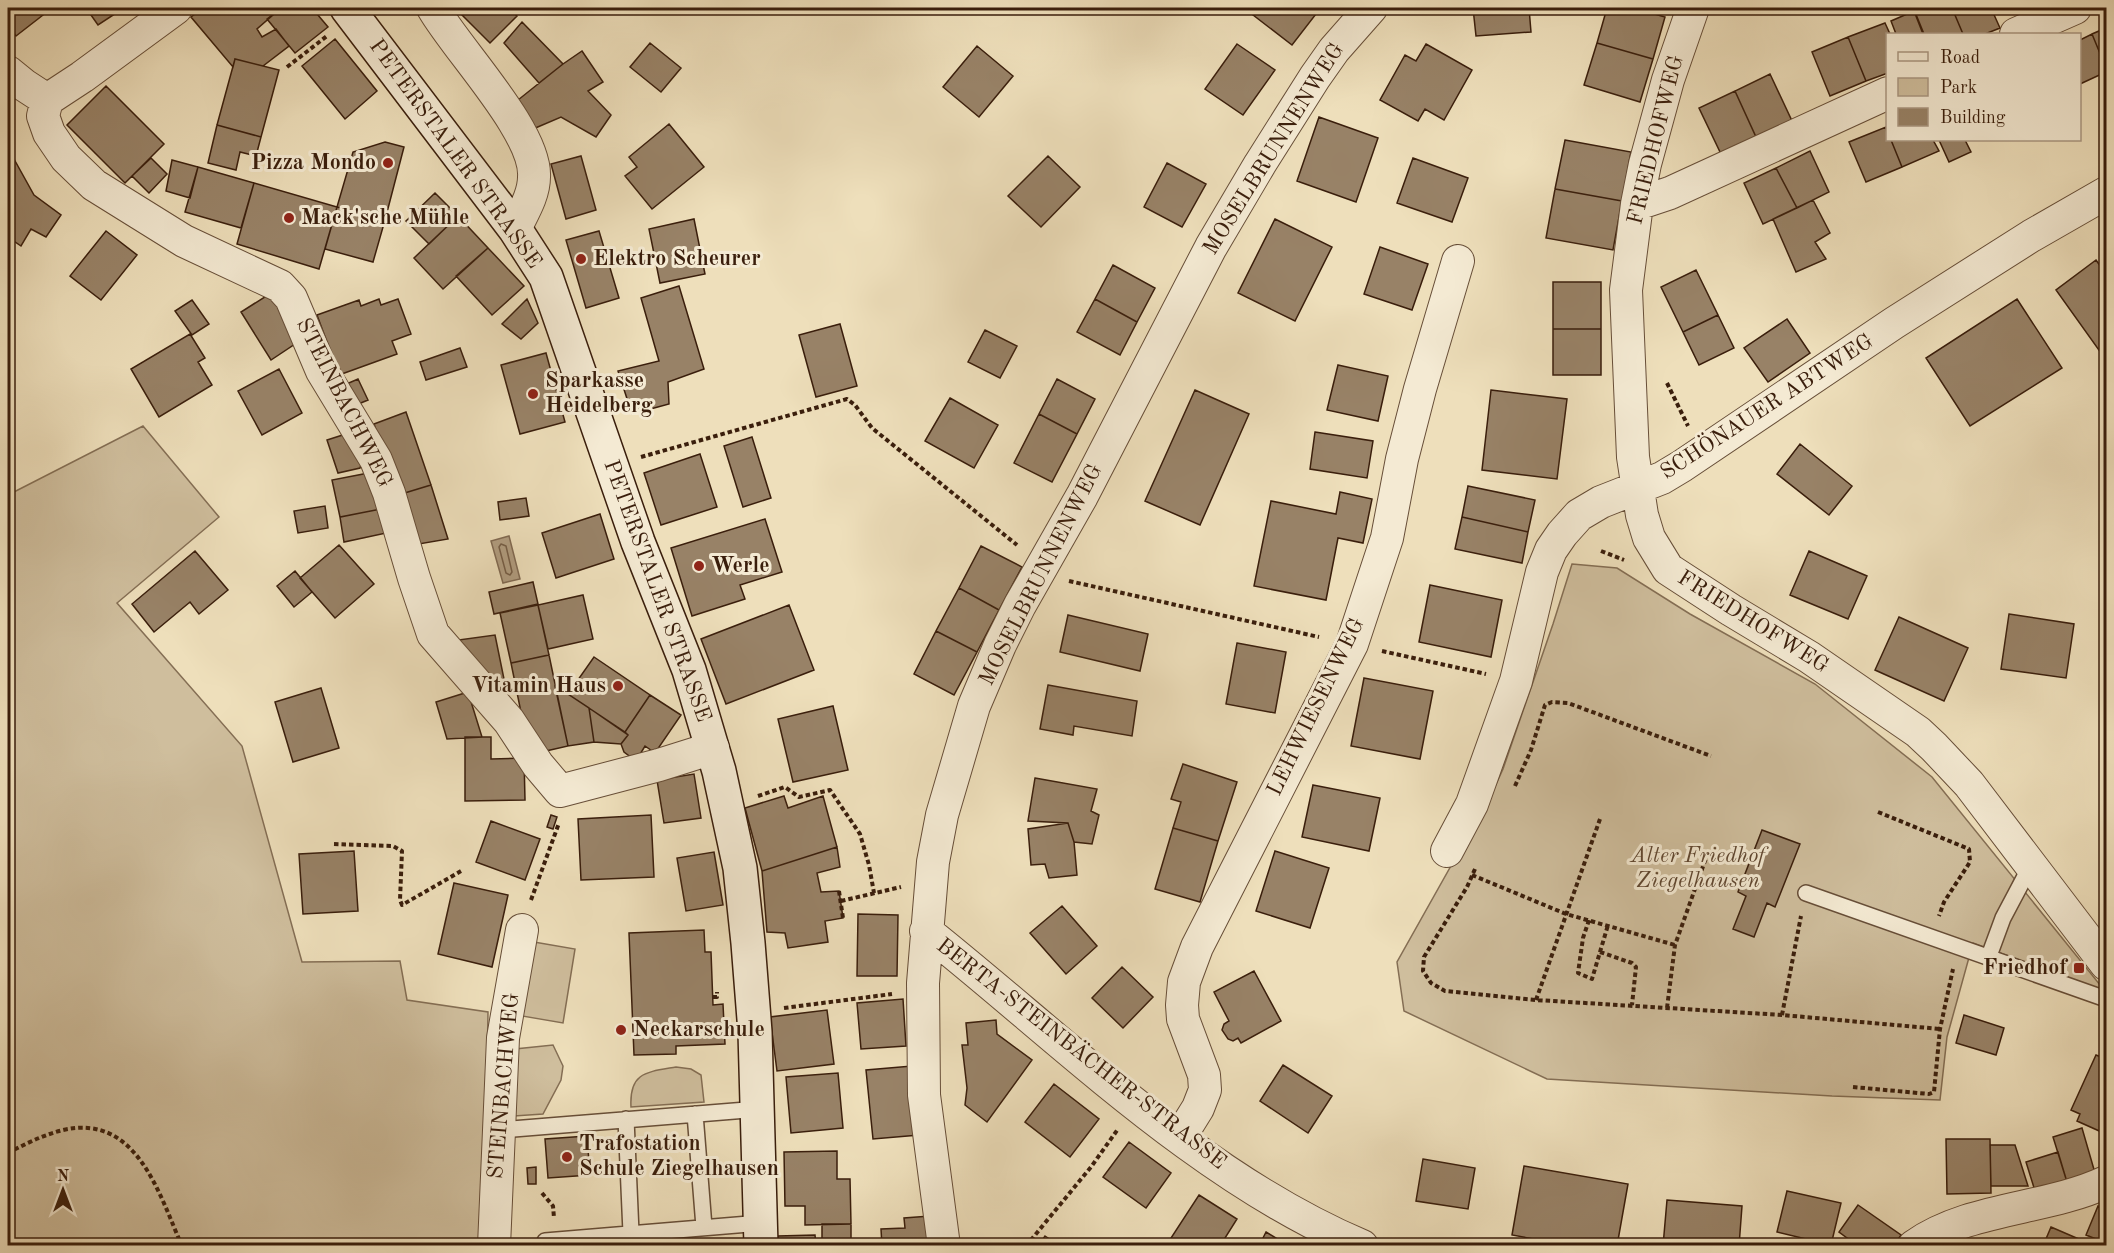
<svg xmlns="http://www.w3.org/2000/svg" width="2114" height="1253" font-family="'Old Standard TT',serif">
<rect width="100%" height="100%" fill="#eedfbb"/>
<filter id="stains"><feTurbulence type="fractalNoise" baseFrequency=".00333" numOctaves="4"/><feColorMatrix values="0 0 0 0 .2 0 0 0 0 .09 0 0 0 0 .02 0 0 0 .5 -.17"/></filter>
<radialGradient id="worn" r=".72"><stop offset=".6" stop-color="#630" stop-opacity="0"/><stop offset="1" stop-color="#630" stop-opacity=".3"/></radialGradient>
<!-- green -->
<path fill="#cfbe9d" stroke="#846e54" stroke-width="1.5" d="M143 426 219 517 117 603 242 746 302 962 400 961 407 1000 488 1012 484 1245H8V495Z
M1572 564 1617 568 1690 614 1815 684 1932 777 2105 991 1973 943 1947 1037 1940 1100 1832 1096 1547 1079 1404 1011 1397 962 1493 791 1503 769 1553 624Z
M534 942 575 949 563 1023 522 1016Z
M553 1045 563 1066 561 1080 543 1114 514 1116 515 1049Z
M676 1067 691 1069 701 1075 704 1102 631 1107C629 1072 647 1072 676 1067Z
M735 1239V1245H603Z"/>
<!-- water -->
<path fill="#b19d80" stroke="#816a52" stroke-width="1.5" d="M509 536 520 579 503 583 491 541Z"/>
<g fill="none" stroke-linecap="round" stroke-linejoin="round">
<!-- shore -->
<path stroke="#765e46" stroke-width="1.5" d="M501 544 506 546 512 572 510 575 506 573 499 547Z"/>
</g>
<!-- building -->
<path fill="#988267" stroke="#3a1e0c" stroke-width="1.5" d="M8 8H52L16 36 8 25Z
M86 8H124L98 25Z
M203 8H281L257 29 262 37 276 29 289 46 263 66 235 59 233 67 191 17Z
M281 8H312L328 27 295 53 267 19Z
M455 8H508L517 16 490 43Z
M1244 8H1307L1316 14 1292 45Z
M1473 8H1529L1531 32 1476 36Z
M1607 8H1633L1665 17 1653 59 1597 43Z
M1927 8H1952L1963 34H1924L1915 12Z
M1952 8H1991L2000 28 1985 34H1963Z
M1991 8H2011L1994 14Z
M1914 11 1923 34H1896L1891 21Z
M522 22 563 64 539 83 504 43Z
M1885 23 1890 34H1888V73L1866 81 1848 37Z
M2106 28V68L2092 34Z
M2092 34 2106 68V72L2080 84V40Z
M1848 37 1866 81 1830 96 1812 52Z
M335 39 377 91 345 119 302 66Z
M650 43 681 68 661 92 630 67Z
M1597 43 1653 59 1640 102 1584 85Z
M1237 44 1275 70 1243 115 1205 89Z
M1426 44 1472 70 1444 120 1425 109 1418 121 1380 100 1405 55 1416 61Z
M977 46 1013 76 979 117 943 87Z
M582 51 603 82 588 91 611 115 596 137 561 117 533 129 513 104 563 64Z
M235 59 279 70 261 137 217 125Z
M1770 74 1792 121 1756 137 1735 91Z
M106 86 164 144 125 183 67 125Z
M1735 91 1756 137 1721 154 1699 108Z
M1319 117 1378 138 1356 202 1297 181Z
M669 124 704 167 652 209 625 176 637 167 629 157Z
M217 125 261 137 256 156 240 152 236 170 208 163Z
M1886 127 1888 140H1891L1902 167 1866 182 1849 142Z
M1565 140 1631 152 1622 201 1555 189Z
M1891 140H1933L1939 151 1902 167Z
M1939 140H1965L1971 152 1949 162Z
M385 142 404 147 385 220 337 207 353 152Z
M9 150 34 195 61 215 46 237 31 229 21 246 8 237V151Z
M1810 151 1829 192 1797 208 1776 168Z
M581 156 596 210 566 219 551 164Z
M1048 156 1080 187 1041 227 1008 196Z
M151 158 167 174 149 193 132 176Z
M1413 158 1468 178 1452 222 1397 203Z
M172 160 198 167 190 198 166 191Z
M1167 163 1206 184 1182 227 1144 207Z
M198 167 254 183 241 228 185 212Z
M1776 168 1797 208 1763 224 1744 183Z
M254 183 337 207 319 269 237 244Z
M1555 189 1622 201 1613 250 1546 238Z
M435 193 458 216 429 244 406 221Z
M1813 200 1830 233 1815 242 1826 259 1796 272 1773 219Z
M337 207 385 220 373 262 325 249Z
M458 216 488 248 443 289 414 258Z
M694 219 705 274 660 283 649 229Z
M1275 219 1332 247 1295 321 1238 293Z
M106 231 137 255 101 300 70 276Z
M599 231 619 298 586 308 566 240Z
M1380 247 1428 264 1412 310 1364 294Z
M488 248 524 286 492 315 456 276Z
M2096 260 2106 274V360L2056 290Z
M1113 265 1155 288 1137 322 1095 299Z
M1696 270 1718 315 1683 332 1661 287Z
M1553 282H1601V329H1553Z
M679 286 704 369 668 382 669 404 632 414 618 371 659 361 641 298Z
M271 293 301 340 271 360 241 312Z
M379 299 381 305 398 299 411 334 392 341 397 354 339 375 317 315 359 300 361 306Z
M527 299 538 323 521 339 502 324Z
M1095 299 1137 322 1120 355 1077 332Z
M2017 299 2062 368 1970 426 1926 358Z
M192 300 209 324 192 335 175 311Z
M1718 315 1734 348 1699 365 1683 332Z
M1787 319 1810 353 1768 382 1744 348Z
M840 324 857 386 816 397 799 335Z
M1553 329H1601V375H1553Z
M985 330 1017 346 1000 378 968 362Z
M190 334 205 358 198 362 212 385 159 417 131 369Z
M460 348 467 367 426 380 420 362Z
M546 353 565 422 520 434 501 365Z
M1338 365 1388 376 1378 421 1327 410Z
M279 369 302 413 262 435 238 391Z
M358 379 368 400 351 407 342 386Z
M1057 379 1095 399 1077 434 1039 414Z
M1195 390 1249 414 1200 525 1145 501Z
M1491 390 1567 399 1557 479 1482 470Z
M950 398 998 425 974 468 925 441Z
M406 412 431 485 398 495 374 424Z
M1039 414 1077 434 1052 482 1014 463Z
M1315 432 1373 441 1367 478 1310 469Z
M349 433 363 459 360 468 338 473 327 440Z
M752 437 771 498 743 507 724 446Z
M1800 444 1852 486 1829 515 1777 474Z
M700 454 717 507 661 525 644 473Z
M379 471 386 508 340 517 332 480Z
M431 485 448 539 413 545 398 495Z
M1468 486 1535 500 1528 532 1462 517Z
M1340 492 1372 499 1363 543 1338 538 1326 600 1254 586 1271 501 1336 514Z
M526 498 529 516 500 520 498 502Z
M325 506 328 528 298 533 294 511Z
M386 508 391 532 344 542 340 517Z
M600 514 614 559 556 578 542 533Z
M1462 517 1528 532 1522 563 1455 549Z
M765 519 782 572 740 585 745 599 692 616 671 548Z
M339 545 374 584 335 618 300 578Z
M981 546 1022 567 999 610 959 588Z
M195 551 228 590 199 614 190 602 154 632 132 604Z
M1809 551 1867 576 1848 619 1790 595Z
M295 571 312 592 294 607 277 586Z
M533 582 538 604 494 614 489 592Z
M1430 585 1502 600 1491 657 1419 642Z
M959 588 999 610 977 652 936 631Z
M583 595 593 639 548 649 538 605Z
M538 605 549 655 511 663 500 613Z
M789 605 814 670 726 704 701 639Z
M2009 614 2074 624 2066 678 2001 669Z
M1068 615 1148 634 1140 671 1060 652Z
M1899 617 1968 648 1944 701 1875 670Z
M936 631 977 652 954 695 914 674Z
M495 635 505 684 489 687 451 641Z
M1237 643 1286 652 1275 713 1226 704Z
M549 655 568 746 537 753 531 726 524 727 511 663Z
M594 657 650 695 625 732 568 694Z
M1364 678 1433 691 1420 759 1351 746Z
M576 682 568 694 589 708 594 742 568 746 555 686Z
M1048 685 1137 701 1132 736 1074 726 1073 735 1040 729Z
M321 688 339 748 293 762 275 702Z
M468 692 482 737 447 739 436 702Z
M650 695 681 715 655 753 645 746 639 756 632 758 624 752 621 744 628 735 625 732Z
M833 706 848 770 793 782 778 719Z
M589 708 628 735 621 744 594 742Z
M465 737H491V759L524 758 525 800 465 801Z
M1183 764 1237 782 1218 841 1173 828 1181 802 1171 799Z
M694 774 701 818 664 823 657 780Z
M1035 778 1097 789 1091 811 1099 815 1092 844 1074 842 1068 823 1028 821Z
M1313 785 1380 798 1369 851 1302 837Z
M784 796 788 808 823 796 837 847 762 871 745 808Z
M551 815 557 817 553 829 547 827Z
M651 815 654 877 581 880 578 819Z
M491 821 540 839 525 880 476 862Z
M1068 823 1074 842 1077 875 1049 878 1045 864 1031 865 1028 829Z
M1173 828 1218 841 1200 902 1155 889Z
M1762 830 1800 844 1775 907 1767 903 1754 937 1733 929 1746 896 1738 892Z
M837 847 840 867 817 873 821 892 839 891 843 918 825 921 828 942 788 948 785 933 767 932 762 871Z
M354 851 358 911 303 914 299 854Z
M1275 851 1329 868 1310 928 1256 911Z
M714 852 723 905 686 911 677 858Z
M454 883 508 895 492 967 438 954Z
M1062 906 1097 946 1066 974 1030 933Z
M858 914 898 915 897 976H857Z
M704 930 705 952H711L713 1005 723 1004 725 1044 676 1046V1054L634 1055 629 933Z
M1122 967 1153 997 1123 1028 1092 998Z
M1254 971 1281 1021 1241 1043 1238 1038 1233 1041 1228 1039 1222 1030 1224 1024 1229 1021 1214 992Z
M903 999 906 1046 861 1049 857 1003Z
M827 1010 834 1064 777 1071 770 1017Z
M1964 1015 2004 1028 1996 1055 1956 1043Z
M996 1020 997 1034 1032 1060 987 1122 965 1105 967 1088 962 1045H968L966 1023Z
M2096 1055 2106 1059V1134L2077 1121 2080 1114 2071 1110Z
M1283 1065 1332 1096 1308 1133 1260 1101Z
M912 1066 919 1135 873 1139 866 1070Z
M838 1073 843 1128 791 1133 786 1077Z
M1054 1084 1099 1119 1070 1157 1025 1122Z
M2082 1128 2095 1173 2067 1182 2053 1137Z
M587 1136 590 1175 548 1178 545 1139Z
M1946 1139H1990L1991 1193 1947 1194Z
M1129 1142 1171 1173 1146 1208 1103 1177Z
M1990 1145H2015L2028 1186H1991Z
M837 1151V1179H850L851 1224 805 1225V1206H785L784 1152Z
M2058 1152 2067 1182 2035 1191 2026 1162Z
M1423 1159 1475 1168 1468 1209 1416 1201Z
M1524 1166 1628 1184 1617 1246H1571L1512 1235Z
M536 1167V1184H528L527 1168Z
M1787 1191 1841 1203 1831 1245 1777 1232Z
M1199 1195 1237 1219 1220 1246H1183L1171 1238Z
M1667 1200 1742 1206 1739 1246H1663Z
M1858 1205 1901 1235 1894 1246H1848L1851 1241 1839 1232Z
M2098 1206 2106 1210V1243L2086 1235Z
M930 1216 932 1246H882L881 1229 905 1228 904 1218Z
M822 1224H851V1246H822Z
M2051 1227 2095 1246H2043Z
M1266 1232 1289 1246H1259Z
M815 1235 816 1246H779L778 1236Z
M1045 1236 1060 1246H1038Z"/>
<g fill="none" stroke-linecap="round" stroke-linejoin="round">
<!-- lane casing -->
<g stroke="#674e38" stroke-width="18">
<path id="lane" d="M1806 893 2106 999
M1989 956 2003 918 2031 865
M695 1114 704 1227
M626 1119 631 1233
M500 1130 759 1109
M545 1241 761 1223"/>
</g>
<!-- street casing -->
<g stroke="#674e38" stroke-width="34">
<path id="street" d="M176 8 82 77 47 100 43 116 49 133 66 158 94 185 184 241 280 286 291 298 322 371 376 460 389 493 414 578 433 634 509 721 538 765 560 791 659 765 713 748
M433 8C457 50 537 132 534 177 534 195 523 212 515 229
M1693 8 1668 80 1645 164 1637 204 1626 290 1633 457 1642 515 1649 538 1668 569 1731 610 1809 657 1918 732 1934 747 1969 784 2106 964
M2016 34 2075 8
M8 72 24 85 47 100
M1637 204 1670 193 1888 93
M1447 851 1472 804 1516 681 1542 572 1551 550 1562 534 1579 515 1601 502 1662 478 1682 466 1894 323 2031 236 2106 193
M926 931C1063 1040 1199 1177 1362 1246
M1180 1137 1198 1108 1205 1090 1204 1075 1183 1019 1182 1005 1184 982 1197 947 1352 644 1387 538 1402 459 1420 389 1458 261
M494 1246 503 1038 522 930
M944 1246 924 1095 923 983 933 862 942 815 974 706 1000 645 1020 605 1082 496 1211 247 1260 164 1315 77 1334 50 1371 8
M1914 1246C1969 1207 2046 1210 2106 1182"/>
</g>
<!-- secondary casing -->
<g stroke="#3a1e0c" stroke-width="36">
<path id="secondary" d="M347 8 515 229 546 277 638 542 689 670 719 771 740 868 748 943 755 1032 761 1246"/>
</g>
<!-- path -->
<path stroke="#3a1e0c" stroke-width="4" stroke-dasharray="4.5 3" stroke-linecap="butt" d="M287 67 327 36
M1667 383 1688 426
M641 457 847 399 855 405 872 428 1017 545
M1601 551 1624 560
M1069 581 1319 637
M1382 651 1486 674
M1515 786 1531 750 1545 705 1552 702 1568 703 1711 756
M758 796 785 787 799 797 830 790 860 834 869 865 874 893
M1878 812 1969 849 1970 862 1944 902 1939 916
M334 844 393 846 402 851 400 900 402 905 461 871
M1475 869 1467 887 1424 957 1423 971 1431 983 1445 991 1536 1000 1782 1015 1940 1029
M1472 875 1566 914 1675 945
M839 891 843 918
M531 900 559 823
M841 901 901 887
M1589 920 1583 938 1578 973 1592 979 1608 925
M1600 952 1632 963 1636 967 1632 1005
M713 997H717V992
M1536 1000 1600 819
M784 1008 892 994
M1667 1008 1675 945 1706 858
M1782 1015 1801 916
M1853 1087 1929 1094 1934 1092 1940 1029 1953 969
M8 1153C25 1144 43 1135 63 1130 137 1113 159 1194 182 1246
M542 1193 553 1206 554 1218
M1026 1246 1091 1167 1118 1129"/>
<!-- lane -->
<use href="#lane" stroke="#f4ead3" stroke-width="15"/>
<!-- street -->
<use href="#street" stroke="#f4ead3" stroke-width="32"/>
<!-- secondary -->
<use href="#secondary" stroke="#f4ead3" stroke-width="33"/>
</g>
<!-- markers -->
<g fill="#8f2418" stroke="#f4ead3" stroke-width="2">
<circle cx="388" cy="163" r="6"/>
<circle cx="289" cy="218" r="6"/>
<circle cx="581" cy="259" r="6"/>
<circle cx="533" cy="394" r="6"/>
<circle cx="699" cy="566" r="6"/>
<circle cx="618" cy="686" r="6"/>
<rect x="2073" y="962" width="12" height="12" rx="3"/>
<circle cx="621" cy="1030" r="6"/>
<circle cx="567" cy="1157" r="6"/>
</g>
<g text-anchor="middle" dominant-baseline="central" stroke-width="6" stroke-linejoin="round" paint-order="stroke">
<!-- street labels -->
<g font-size="22" fill="#3a1e0c" stroke="#f4ead3">
<text transform="translate(1656 140) rotate(-76)">FRIEDHOFWEG</text>
<text transform="translate(1274 149) rotate(-58)">MOSELBRUNNENWEG</text>
<text transform="translate(455 154) rotate(54)">PETERSTALER STRASSE</text>
<text transform="translate(344 403) rotate(63)">STEINBACHWEG</text>
<text transform="translate(1767 407) rotate(-33)">SCHÖNAUER ABTWEG</text>
<text transform="translate(1041 575) rotate(-63)">MOSELBRUNNENWEG</text>
<text transform="translate(657 591) rotate(70)">PETERSTALER STRASSE</text>
<text transform="translate(1753 622) rotate(32)">FRIEDHOFWEG</text>
<text transform="translate(1316 707) rotate(-64)">LEHWIESENWEG</text>
<text transform="translate(1081 1054) rotate(38)">BERTA-STEINBÄCHER-STRASSE</text>
<text transform="translate(504 1086) rotate(-85)">STEINBACHWEG</text>
</g>
<!-- poi labels -->
<g font-size="22" font-weight="bold" fill="#3a1e0c" stroke="#f4ead3" text-anchor="start">
<text x="376" y="163" text-anchor="end">Pizza Mondo</text>
<text x="301" y="218">Mack'sche Mühle</text>
<text x="593" y="259">Elektro Scheurer</text>
<text x="545" y="381">Sparkasse<tspan x="545" dy="25">Heidelberg</tspan></text>
<text x="711" y="566">Werle</text>
<text x="606" y="686" text-anchor="end">Vitamin Haus</text>
<text x="2067" y="968" text-anchor="end">Friedhof</text>
<text x="633" y="1030">Neckarschule</text>
<text x="579" y="1144">Trafostation<tspan x="579" dy="25">Schule Ziegelhausen</tspan></text>
</g>
<!-- park labels -->
<g font-size="22" font-style="italic" fill="#5f4630" stroke="#f4ead3">
<text x="1698" y="856">Alter Friedhof<tspan x="1698" dy="25">Ziegelhausen</tspan></text>
</g>
</g>
<!-- margin -->
<rect width="2114" height="1253" fill="none" stroke="#eedfbb" stroke-width="30"/>
<rect x="9" y="9" width="2096" height="1235" fill="none" stroke="#3a1e0c" stroke-width="3"/>
<rect x="15" y="15" width="2084" height="1223" fill="none" stroke="#3a1e0c" stroke-width="1.5"/>
<!-- legend -->
<rect x="1886" y="33" width="195" height="108" fill="#f4ead3" stroke="#aa9883" stroke-width="1.5"/>
<rect x="1898" y="52" width="30" height="9" fill="#f4ead3" stroke="#aa9883" stroke-width="1.5"/>
<text x="1940" y="63" font-size="18" fill="#3a1e0c">Road</text>
<rect x="1898" y="78" width="30" height="18" fill="#cfbe9d" stroke="#aa9883" stroke-width="1.5"/>
<text x="1940" y="93" font-size="18" fill="#3a1e0c">Park</text>
<rect x="1898" y="108" width="30" height="18" fill="#988267" stroke="#aa9883" stroke-width="1.5"/>
<text x="1940" y="123" font-size="18" fill="#3a1e0c">Building</text>
<!-- north arrow -->
<g transform="translate(63 1190)" stroke="#f4ead3" stroke-width="4.5" paint-order="stroke">
<path d="M0-4.5L10 22L0 15L-10 22Z" fill="#3a1e0c"/>
<text y="-9" font-size="16" font-weight="bold" text-anchor="middle" fill="#3a1e0c">N</text>
</g>
<rect width="100%" height="100%" filter="url(#stains)"/>
<rect width="100%" height="100%" fill="url(#worn)"/>
</svg>
